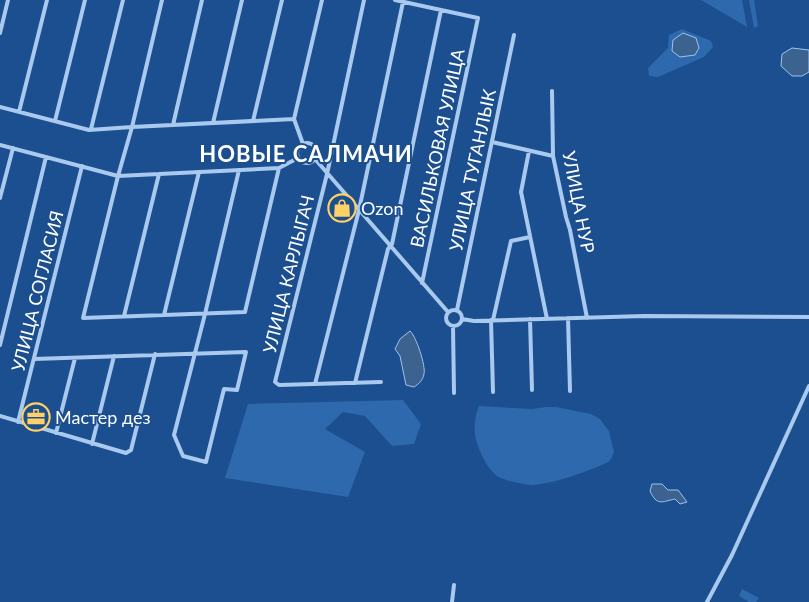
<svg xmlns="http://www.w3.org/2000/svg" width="809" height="602" font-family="Lato,sans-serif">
<rect width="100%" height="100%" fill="#1b4f8f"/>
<!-- green -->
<path fill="#2e69ad" d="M701 0H742L747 27Z
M749 0H754L758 26 754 28Z
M682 29 711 41 713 47 704 57 658 77 649 76 648 68 668 48 669 35Z
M403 400 421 424 414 444 392 446 365 416 343 412 325 429 365 452 348 497 225 478 248 404Z
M479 406 532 409 546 407H556L591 414 600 419 609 431 614 452C612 456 612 459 608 462 593 470 547 486 531 485 521 484 505 481 497 476 490 471 483 459 480 451 473 436 473 421 479 406Z
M742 589 759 598 756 602H749L739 596Z"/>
<!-- water -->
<path fill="#3c6290" stroke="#9cc4f0" d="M683 33 696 38 699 48 695 55 680 57 672 51 673 40Z
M792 48 809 50V72L802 76H792L781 66 782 54Z
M410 331C416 336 426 366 424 374 423 380 419 384 414 387L406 385 400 356 395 349 400 339Z
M652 484H662L668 490H678L687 502 680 504 675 499C661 502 657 506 650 491Z"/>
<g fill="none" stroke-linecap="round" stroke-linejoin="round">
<!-- minor -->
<path stroke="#a9c9ee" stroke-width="4" d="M162 0 132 127 294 119
M364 0 327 174 275 382 279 385 381 382
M395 0 478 18 422 283
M0 33 8 0
M552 91 553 156 566 217 570 230 587 318
M0 107 89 130 132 127 118 176 0 145
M19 112 47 0
M294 119 322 0
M294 119 303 144
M55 121 85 0
M253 121 282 0
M213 123 242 0
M173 125 202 0
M91 129 123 0
M492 142 553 156
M297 153a10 10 0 1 1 20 0a10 10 0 1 1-20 0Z
M529 151 521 192 547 319
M315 159 448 312
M279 168 245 312 83 318 118 176 279 168 298 158
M0 198 13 148
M446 318a8 8 0 1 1 16 0a8 8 0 1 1-16 0Z
M457 310 514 35
M164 315 199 172
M124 316 159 174
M568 318 570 391
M462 319 474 321 644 316 809 317
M530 319 532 390
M491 320 493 392
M493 320 511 241 530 237
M453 326 454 393
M0 345 46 157
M34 359 246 352 237 390 224 389 206 462 183 456 174 435 205 314 239 170
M355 383 388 249 392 244 441 10
M315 384 359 210 403 2
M0 416 126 453 131 450 155 354
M18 422 82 166
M56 433 75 358
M92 444 114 356
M452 602 454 585
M707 602 732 555 809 386"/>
</g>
<!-- icons -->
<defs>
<g id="shop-ring" transform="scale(1.4375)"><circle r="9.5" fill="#1b4f8f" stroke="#ffd166" stroke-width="1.5"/><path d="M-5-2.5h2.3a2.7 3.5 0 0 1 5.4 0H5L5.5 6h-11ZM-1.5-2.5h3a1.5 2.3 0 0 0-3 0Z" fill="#ffd166"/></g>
<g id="office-ring" transform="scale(1.4375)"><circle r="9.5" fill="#1b4f8f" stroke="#ffd166" stroke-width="1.5"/><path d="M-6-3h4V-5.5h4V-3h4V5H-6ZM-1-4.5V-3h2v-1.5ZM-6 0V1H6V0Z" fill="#ffd166"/></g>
</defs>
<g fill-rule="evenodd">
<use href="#shop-ring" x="342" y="208"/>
<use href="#office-ring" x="36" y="417"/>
</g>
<g text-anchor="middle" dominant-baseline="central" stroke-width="4" stroke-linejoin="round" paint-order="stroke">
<!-- street labels -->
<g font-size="18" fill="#fff" stroke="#1b4f8f">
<text transform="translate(437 148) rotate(-78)">ВАСИЛЬКОВАЯ УЛИЦА</text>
<text transform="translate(472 170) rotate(-78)">УЛИЦА ТУГАНЛЫК</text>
<text transform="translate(579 202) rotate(79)">УЛИЦА НУР</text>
<text transform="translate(288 274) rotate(-76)">УЛИЦА КАРЛЫГАЧ</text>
<text transform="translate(37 291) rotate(-76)">УЛИЦА СОГЛАСИЯ</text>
</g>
<!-- poi labels -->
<g font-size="18" fill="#fff" stroke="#1b4f8f" text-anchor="start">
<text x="361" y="208">Ozon</text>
<text x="55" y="417">Мастер дез</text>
</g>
<!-- district labels -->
<g font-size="22" font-weight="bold" letter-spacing="1" fill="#fff" stroke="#1b4f8f">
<text x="306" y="153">НОВЫЕ САЛМАЧИ</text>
</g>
</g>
</svg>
